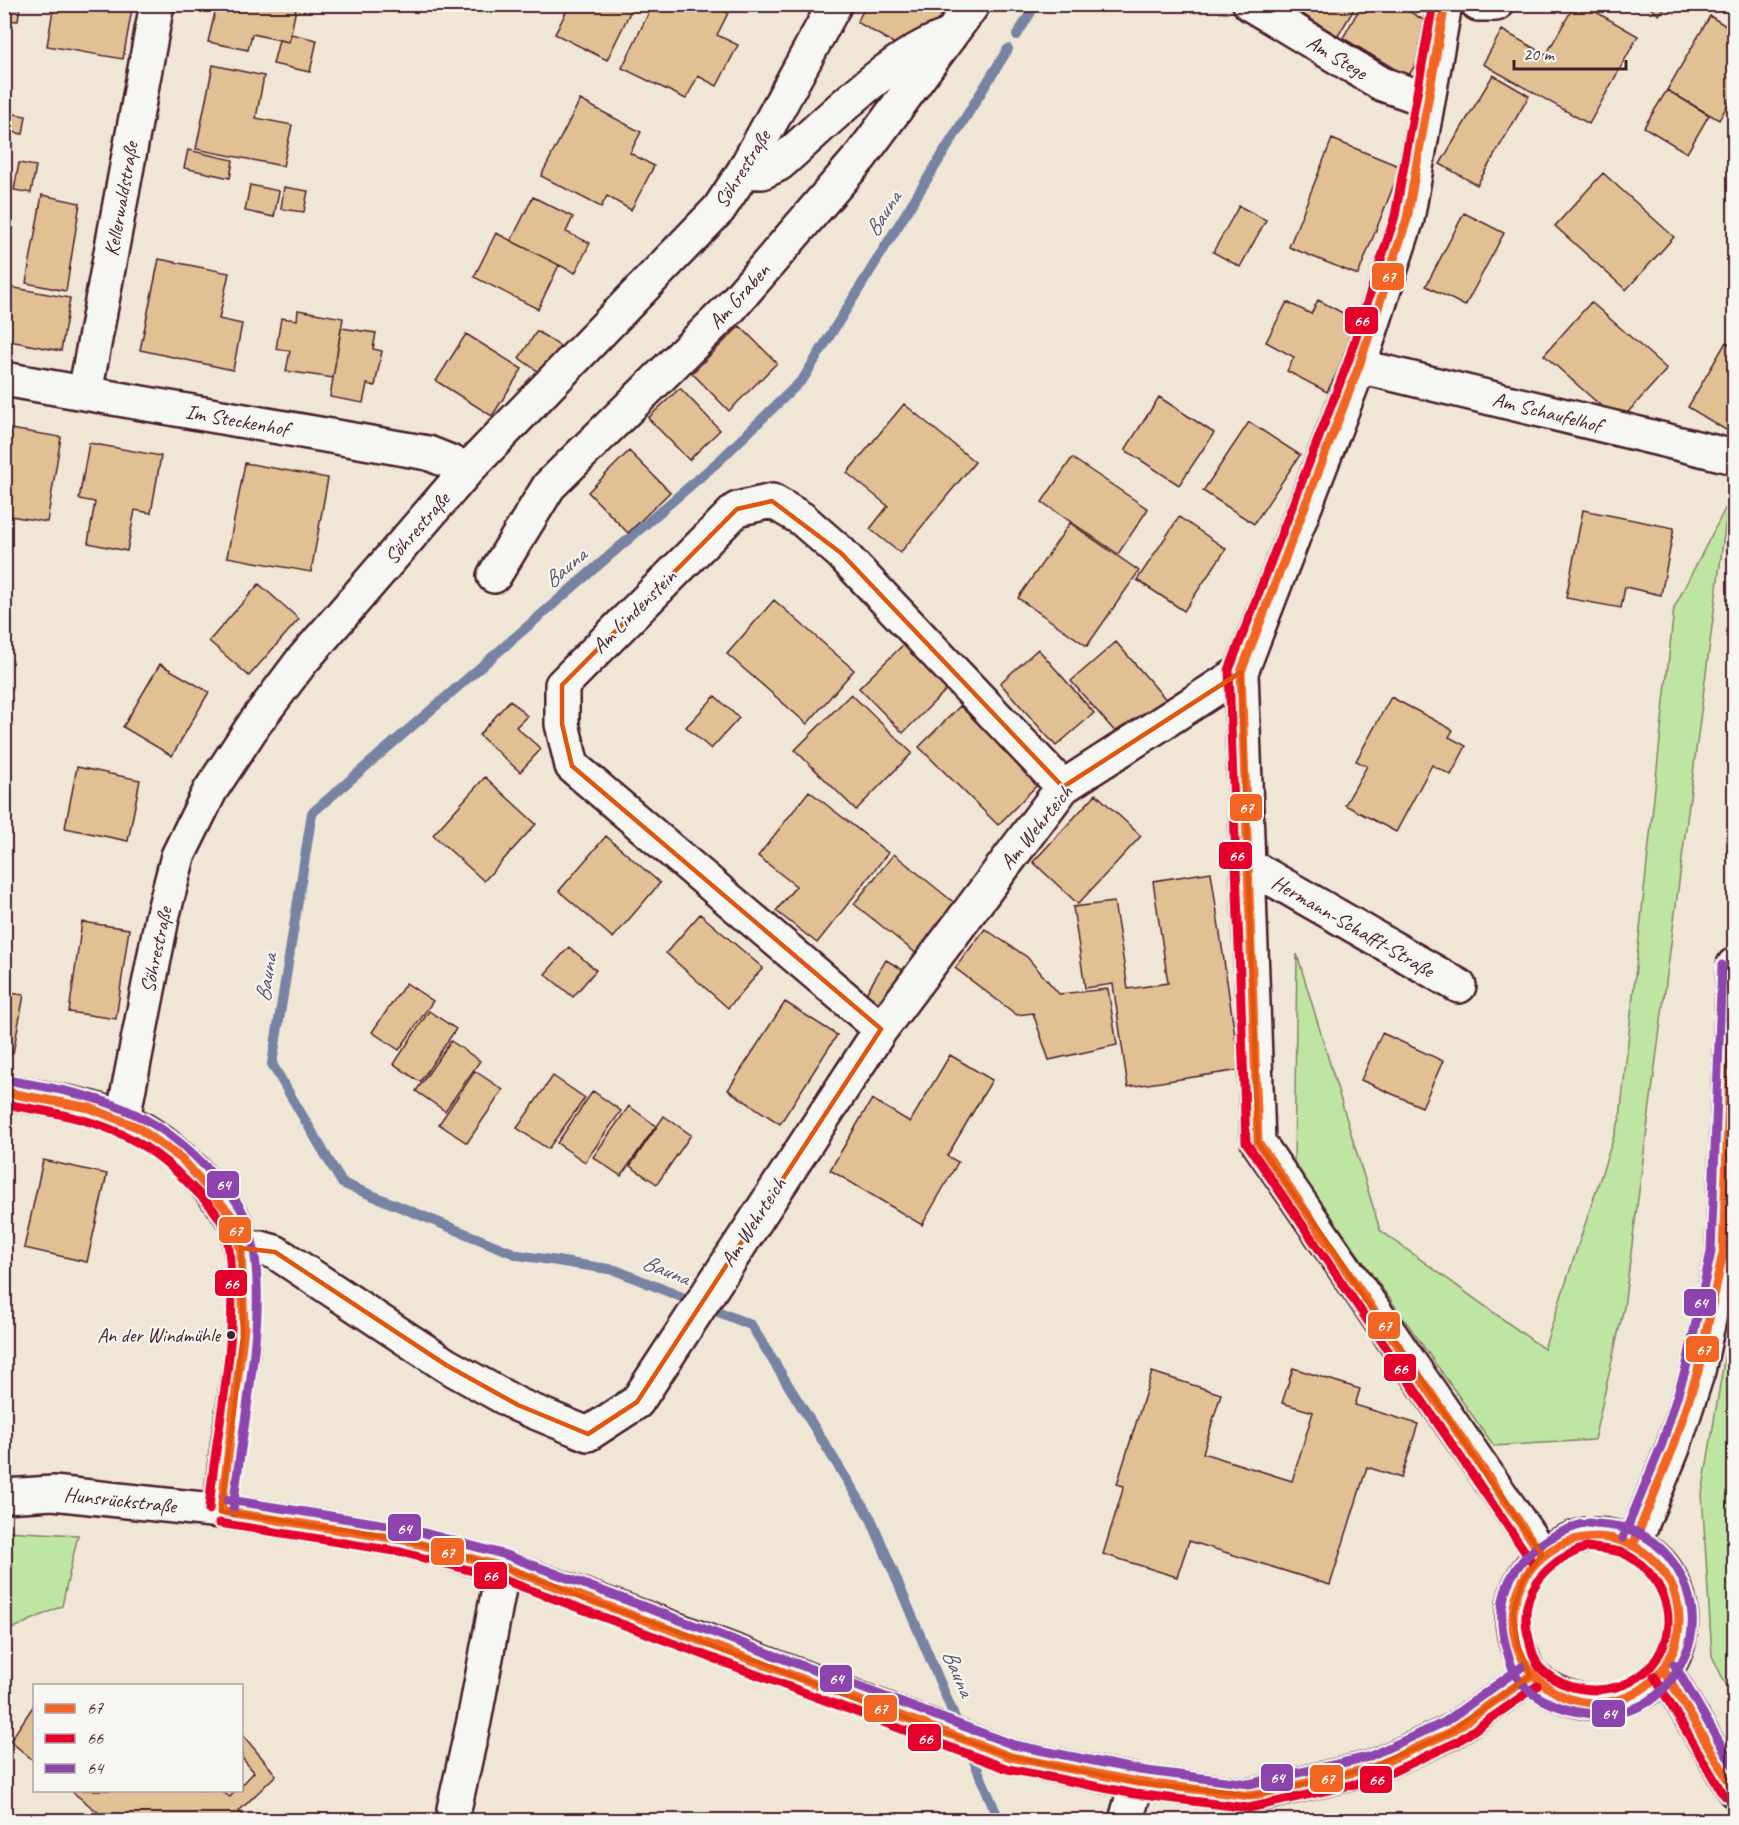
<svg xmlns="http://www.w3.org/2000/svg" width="1739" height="1825" font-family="Caveat,sans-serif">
<rect width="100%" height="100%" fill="#f0e6d6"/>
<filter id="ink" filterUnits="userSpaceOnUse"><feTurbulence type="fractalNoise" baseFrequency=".0167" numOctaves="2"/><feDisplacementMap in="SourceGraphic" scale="12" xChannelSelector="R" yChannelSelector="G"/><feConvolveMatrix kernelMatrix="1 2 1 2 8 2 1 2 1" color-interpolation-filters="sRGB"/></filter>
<g filter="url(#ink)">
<!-- green -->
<path fill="#bee5a1" stroke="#848266" stroke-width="1.5" d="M1728 503 1624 1307 1594 1440 1494 1446 1294 1164 1297 954 1380 1230 1544 1349 1620 1118 1674 608Z
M1734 1299V1701L1712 1656 1702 1494Z
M5 1531 78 1535 62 1606 5 1632Z"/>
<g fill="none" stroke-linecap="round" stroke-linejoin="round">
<!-- stream -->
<path stroke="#7783a2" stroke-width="10" d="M1017 35 1036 4
M961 1732 871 1519 751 1325 615 1270 518 1255 342 1183 272 1064 312 813 720 460 803 379 1008 49
M969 1749 999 1820"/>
</g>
<!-- building -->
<path fill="#e1c194" stroke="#4a1f2b" stroke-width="1.5" d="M4 4H20L18 21 4 20Z
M54 4H133L123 59 47 46Z
M217 4H297L289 42 252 34 248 50 208 42Z
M570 4H634L607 60 555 34Z
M653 4H710L728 13 717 35 738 45 717 86 698 76 686 99 622 68Z
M867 4H927L943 13 912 54 857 22Z
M1286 4H1357L1338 36Z
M1362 4H1397L1437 28 1408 77 1343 38Z
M1575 4H1582L1638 36 1589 124 1483 64 1502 30 1546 55Z
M1645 4H1668L1659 15Z
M1710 16 1734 31V94L1719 120 1667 90Z
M291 34 317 40 310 72 273 64 279 40 289 42Z
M213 65 264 76 256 118 292 125 283 166 196 149Z
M1493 75 1529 96 1477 185 1440 164Z
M1667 90 1709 115 1687 153 1644 127Z
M580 100 641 132 630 153 654 166 631 210 607 196 601 207 541 176Z
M9 113 26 116 23 134 7 131Z
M1332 139 1401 167 1358 275 1289 247Z
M188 150 233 160 230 178 184 168Z
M19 163 36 166 31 193 14 190Z
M1603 173 1674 237 1626 290 1555 226Z
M250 185 279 191 274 217 245 211Z
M284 187 308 191 304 212 281 209Z
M42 195 80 203 66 291 26 283Z
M533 197 573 217 566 232 590 243 575 273 511 241Z
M1239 206 1266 220 1240 267 1213 252Z
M1464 213 1504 233 1465 306 1426 286Z
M496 233 559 265 538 309 474 277Z
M159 259 229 273 219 319 242 324 233 370 140 350Z
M4 286 70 298 61 351 4 340Z
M1318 300 1362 323 1327 392 1287 371 1294 357 1266 342 1287 302 1311 314Z
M1591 302 1667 369 1619 422 1544 355Z
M298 310 343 318 333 378 286 371 290 351 276 349 281 318 297 320Z
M740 326 777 363 729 411 692 373Z
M341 328 376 333 373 349 382 351 375 386 367 384 363 403 330 397Z
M537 331 560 346 542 374 519 358Z
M466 334 522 369 492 416 436 381Z
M1726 342 1734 347V435L1688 407Z
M680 388 720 430 689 460 648 418Z
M1159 397 1214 433 1179 485 1125 450Z
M904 404 975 462 900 553 870 529 888 506 847 473Z
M1249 422 1300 455 1254 524 1203 491Z
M4 428 61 437 47 522 4 515Z
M89 443 161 456 151 513 135 510 127 551 88 543 95 502 79 499Z
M629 451 670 492 628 533 588 492Z
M1072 458 1148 509 1118 554 1042 502Z
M245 463 328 478 311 572 227 557Z
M1583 510 1674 528 1661 595 1625 587 1621 608 1566 598Z
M1179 517 1226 549 1184 611 1137 580Z
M1070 523 1139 571 1087 646 1018 598Z
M259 584 299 619 249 676 209 641Z
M774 600 854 670 807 724 727 654Z
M907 641 951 685 903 733 859 688Z
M1116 642 1169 703 1124 742 1071 681Z
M1038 649 1094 713 1056 746 1000 683Z
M160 664 209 692 172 756 123 727Z
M851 694 912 753 856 810 795 750Z
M715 696 739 718 711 749 686 727Z
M1391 697 1453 730 1449 737 1466 746 1451 775 1432 765 1396 832 1345 805 1367 766 1356 761Z
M510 700 527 716 516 727 541 749 520 772 479 735Z
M960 706 1039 783 998 825 919 747Z
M77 767 140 780 128 841 65 828Z
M485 777 536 824 484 881 433 835Z
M809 791 888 853 817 943 776 911 796 886 758 856Z
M1096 794 1141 836 1078 904 1033 862Z
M606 836 660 883 613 938 559 891Z
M894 854 957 905 917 954 854 904Z
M1211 872 1240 1070 1128 1087 1113 984 1085 988 1073 907 1114 902 1128 989 1168 983 1153 881Z
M700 914 763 968 728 1008 666 953Z
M82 922 129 929 116 1019 69 1012Z
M985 929 1027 957 1059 994 1108 989 1117 1045 1049 1060 1033 1013 1017 1015 955 968Z
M569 947 596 970 573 997 545 974Z
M886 960 908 973 888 1008 865 995Z
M406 983 433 1001 399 1050 372 1032Z
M4 992 24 995 13 1053 4 1051Z
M785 1002 837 1035 780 1124 728 1090Z
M429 1011 456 1029 420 1082 394 1064Z
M1382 1033 1443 1061 1422 1107 1361 1080Z
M451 1041 480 1061 445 1111 416 1091Z
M950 1055 992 1080 947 1156 958 1162 922 1225 830 1170 872 1099 910 1122Z
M475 1071 503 1090 467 1143 439 1124Z
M553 1076 585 1098 548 1149 517 1128Z
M593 1091 621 1111 585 1162 557 1143Z
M629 1106 656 1126 621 1176 593 1157Z
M664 1116 691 1135 657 1184 630 1166Z
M43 1160 107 1174 87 1262 24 1248Z
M1293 1368 1360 1389 1355 1405 1418 1424 1401 1478 1367 1467 1330 1585 1189 1541 1177 1577 1103 1554 1124 1486 1117 1484 1152 1372 1221 1394 1203 1453 1292 1481 1313 1412 1282 1403Z
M34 1705V1761L10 1741Z
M242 1734 276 1775 239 1811 250 1820H108L70 1790H220L230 1797 236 1790H242V1785L254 1772 242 1758Z"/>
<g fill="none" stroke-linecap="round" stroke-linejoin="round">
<!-- minor casing -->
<g stroke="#4a1f2b" stroke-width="38">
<path id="minor" d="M1250 4 1382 84 1428 100
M1445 4 1407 219 1359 366 1241 672 1258 1142 1542 1555
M1478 4H1496
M744 171 762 172 779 164C824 125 891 55 946 37
M1359 366 1734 457
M4 379 428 453 468 469
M85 393 157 4
M494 576 549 486 731 307 861 156 973 4
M1248 865 1459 986
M881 1029 572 766 562 724V685L737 509 772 501 802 519 841 553 1063 787
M4 1092C94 1107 141 1111 205 1183 216 1196 231 1210 236 1227 245 1251 245 1313 243 1340 238 1397 224 1453 221 1511
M123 1118 162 918 178 856 210 791 255 723 301 662 468 469 719 209 744 171 835 4
M241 1248H261L275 1252 446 1365 518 1405 588 1434 637 1402 881 1029 1063 787 1241 672
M4 1496 53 1493 221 1511 404 1540 503 1567 680 1631 1011 1757 1137 1782 1250 1796 1372 1768 1451 1732 1530 1676
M1586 1535C1704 1531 1712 1690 1608 1702 1582 1705 1551 1694 1532 1677 1526 1672 1523 1659 1520 1652 1498 1596 1531 1549 1586 1535Z
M1634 1543 1673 1448 1698 1371 1723 1253 1734 965
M1664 1670 1734 1790
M454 1809 474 1721 503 1567
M1126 1820 1137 1782"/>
</g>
<!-- minor -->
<use href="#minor" stroke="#f6f6f2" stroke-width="33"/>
<!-- bus-1 casing -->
<g stroke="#f6f6f2" stroke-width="14">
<path id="bus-1" d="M1445 4 1407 219 1359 366 1241 672 1258 1142 1542 1555
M4 1092 90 1108 137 1127 182 1159 231 1215 241 1251 244 1328 221 1511
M221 1511 404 1540 503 1567 1011 1757 1137 1782 1250 1796 1372 1768 1451 1732 1530 1676
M1513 1620a83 83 0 1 1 166 0a83 83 0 1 1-166 0Z
M1634 1543 1673 1448 1698 1371 1723 1253 1734 965
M1664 1670 1734 1790"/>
</g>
<!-- bus-2 casing -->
<g stroke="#f6f6f2" stroke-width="14">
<path id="bus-2" d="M1433 4 1395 216 1348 362 1229 670 1246 1142 1532 1562
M4 1104C76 1116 132 1125 185 1180 198 1193 215 1208 223 1225 230 1242 230 1261 231 1279 236 1357 215 1433 209 1510
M219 1523 401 1552 499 1578 1008 1769 1135 1794 1249 1808 1377 1779 1457 1742 1537 1686
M1587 1547C1598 1549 1613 1549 1623 1553 1660 1571 1679 1613 1661 1651 1640 1695 1574 1703 1540 1668 1534 1661 1531 1648 1529 1639 1516 1593 1546 1561 1587 1547Z
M1654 1676 1724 1796"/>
</g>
<!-- bus-3 casing -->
<g stroke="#f6f6f2" stroke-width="14">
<path id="bus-3" d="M6 1080C84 1093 145 1104 202 1163 217 1178 235 1195 244 1215 277 1288 239 1432 233 1512
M223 1499 406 1528 506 1555 1014 1745 1139 1770 1249 1784 1368 1757 1445 1722 1523 1666
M1582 1524C1525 1543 1489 1584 1506 1647 1510 1660 1513 1675 1522 1684 1551 1714 1614 1725 1649 1701 1667 1689 1677 1674 1685 1655 1707 1609 1677 1544 1628 1529 1616 1525 1601 1525 1588 1523
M1623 1538 1662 1444 1686 1368 1711 1252 1722 965
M1674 1664 1734 1767"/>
</g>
<!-- bus-1 -->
<use href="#bus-1" stroke="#f26522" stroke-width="9"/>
<!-- bus-2 -->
<use href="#bus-2" stroke="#e4002b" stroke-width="9"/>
<!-- bus-3 -->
<use href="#bus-3" stroke="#8e44ad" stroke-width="9"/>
</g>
</g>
<!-- marked area -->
<path fill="none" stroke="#e0560e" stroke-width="4.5" stroke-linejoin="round" d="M772 501 841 553 1063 787 1241 672 1258 1142 1542 1555 1522 1582 1513 1614 1518 1646 1530 1676 1451 1732 1372 1768 1250 1796 1137 1782 1011 1757 503 1567 404 1540 221 1511 243 1338 241 1248 275 1252 446 1365 518 1405 588 1434 637 1402 881 1029 572 766 562 724V685L737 509Z"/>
<!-- markers -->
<circle fill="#4a1f2b" stroke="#f6f6f2" stroke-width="2" cx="231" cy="1335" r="5"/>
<g text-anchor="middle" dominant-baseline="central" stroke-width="4.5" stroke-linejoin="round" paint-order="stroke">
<!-- bus labels -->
<g font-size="20" fill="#4a1f2b" stroke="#f6f6f2" text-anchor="end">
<text x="220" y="1335">An der Windmühle</text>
</g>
<!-- street labels -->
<g font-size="21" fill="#4a1f2b" stroke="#f6f6f2">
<text transform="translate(1337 57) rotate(31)">Am Stege</text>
<text transform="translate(742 169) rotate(-58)">Söhrestraße</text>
<text transform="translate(121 199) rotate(-80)">Kellerwaldstraße</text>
<text transform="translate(739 296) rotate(-48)">Am Graben</text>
<text transform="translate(1547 412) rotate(14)">Am Schaufelhof</text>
<text transform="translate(237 420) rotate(10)">Im Steckenhof</text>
<text transform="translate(417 528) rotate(-49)">Söhrestraße</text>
<text transform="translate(634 611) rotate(-45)">Am Lindenstein</text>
<text transform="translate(1036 827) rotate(-51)">Am Wehrteich</text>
<text transform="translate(1353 926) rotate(30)">Hermann-Schafft-Straße</text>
<text transform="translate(156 950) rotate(-78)">Söhrestraße</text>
<text transform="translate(753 1222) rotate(-57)">Am Wehrteich</text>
<text transform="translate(120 1500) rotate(6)">Hunsrückstraße</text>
</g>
<!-- water labels -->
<g font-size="22" font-style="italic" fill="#605166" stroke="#f6f6f2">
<text transform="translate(883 214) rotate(-58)">Bauna</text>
<text transform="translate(565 568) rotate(-41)">Bauna</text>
<text transform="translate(266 978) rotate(-81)">Bauna</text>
<text transform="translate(666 1270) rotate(22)">Bauna</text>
<text transform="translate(958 1673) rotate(67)">Bauna</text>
</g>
</g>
<g stroke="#f6f6f2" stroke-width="2">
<rect x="1371" y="262" width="34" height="29" rx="6" fill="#f26522"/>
<rect x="1344" y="306" width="35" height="29" rx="6" fill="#e4002b"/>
<rect x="1229" y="793" width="34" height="29" rx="6" fill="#f26522"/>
<rect x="1218" y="841" width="35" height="29" rx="6" fill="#e4002b"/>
<rect x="206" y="1170" width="34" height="29" rx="6" fill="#8e44ad"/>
<rect x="218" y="1216" width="34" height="28" rx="6" fill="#f26522"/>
<rect x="214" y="1269" width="34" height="28" rx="6" fill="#e4002b"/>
<rect x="1683" y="1288" width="34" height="29" rx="6" fill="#8e44ad"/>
<rect x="1367" y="1311" width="34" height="29" rx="6" fill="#f26522"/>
<rect x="1685" y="1335" width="35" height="28" rx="6" fill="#f26522"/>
<rect x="1383" y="1353" width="34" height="29" rx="6" fill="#e4002b"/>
<rect x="387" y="1513" width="35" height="29" rx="6" fill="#8e44ad"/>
<rect x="430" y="1537" width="35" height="29" rx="6" fill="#f26522"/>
<rect x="473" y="1561" width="35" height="29" rx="6" fill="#e4002b"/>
<rect x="819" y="1664" width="34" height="29" rx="6" fill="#8e44ad"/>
<rect x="863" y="1694" width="35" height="29" rx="6" fill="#f26522"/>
<rect x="1591" y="1699" width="35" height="29" rx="6" fill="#8e44ad"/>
<rect x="907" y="1723" width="35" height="29" rx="6" fill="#e4002b"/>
<rect x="1260" y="1763" width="34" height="29" rx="6" fill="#8e44ad"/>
<rect x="1309" y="1764" width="35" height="29" rx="6" fill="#f26522"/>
<rect x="1359" y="1765" width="34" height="29" rx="6" fill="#e4002b"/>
</g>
<g font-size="16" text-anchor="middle" font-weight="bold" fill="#fff">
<text x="1388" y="282">67</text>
<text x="1361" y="326">66</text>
<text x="1246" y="813">67</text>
<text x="1236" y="861">66</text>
<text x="223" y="1190">64</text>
<text x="235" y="1236">67</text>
<text x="231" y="1289">66</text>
<text x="1700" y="1308">64</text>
<text x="1384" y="1331">67</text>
<text x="1703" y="1355">67</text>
<text x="1400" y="1374">66</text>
<text x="404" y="1534">64</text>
<text x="447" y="1558">67</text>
<text x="490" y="1581">66</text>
<text x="836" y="1684">64</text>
<text x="880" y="1714">67</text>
<text x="1609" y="1719">64</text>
<text x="925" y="1744">66</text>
<text x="1277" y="1783">64</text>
<text x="1327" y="1784">67</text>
<text x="1376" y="1785">66</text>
</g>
<!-- margin -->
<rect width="1739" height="1825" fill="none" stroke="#f6f6f2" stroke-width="24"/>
<rect x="12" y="12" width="1715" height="1801" fill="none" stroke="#4a1f2b" stroke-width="2" filter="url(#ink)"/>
<!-- legend -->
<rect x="33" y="1684" width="210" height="108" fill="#f6f6f2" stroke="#b1a0a2" stroke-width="1.5"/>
<rect x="45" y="1704" width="30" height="9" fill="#f26522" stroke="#b1a0a2" stroke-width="1.5"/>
<text x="87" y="1714" font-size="18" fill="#4a1f2b">67</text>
<rect x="45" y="1734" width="30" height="9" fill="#e4002b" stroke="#b1a0a2" stroke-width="1.5"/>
<text x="87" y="1744" font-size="18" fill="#4a1f2b">66</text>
<rect x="45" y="1764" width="30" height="9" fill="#8e44ad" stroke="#b1a0a2" stroke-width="1.5"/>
<text x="87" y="1774" font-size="18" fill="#4a1f2b">64</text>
<!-- scale -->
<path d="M1514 60v9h112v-9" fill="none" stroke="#4a1f2b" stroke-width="3"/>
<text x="1523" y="60" font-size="18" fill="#4a1f2b" stroke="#f6f6f2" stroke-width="4.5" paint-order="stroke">20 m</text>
</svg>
